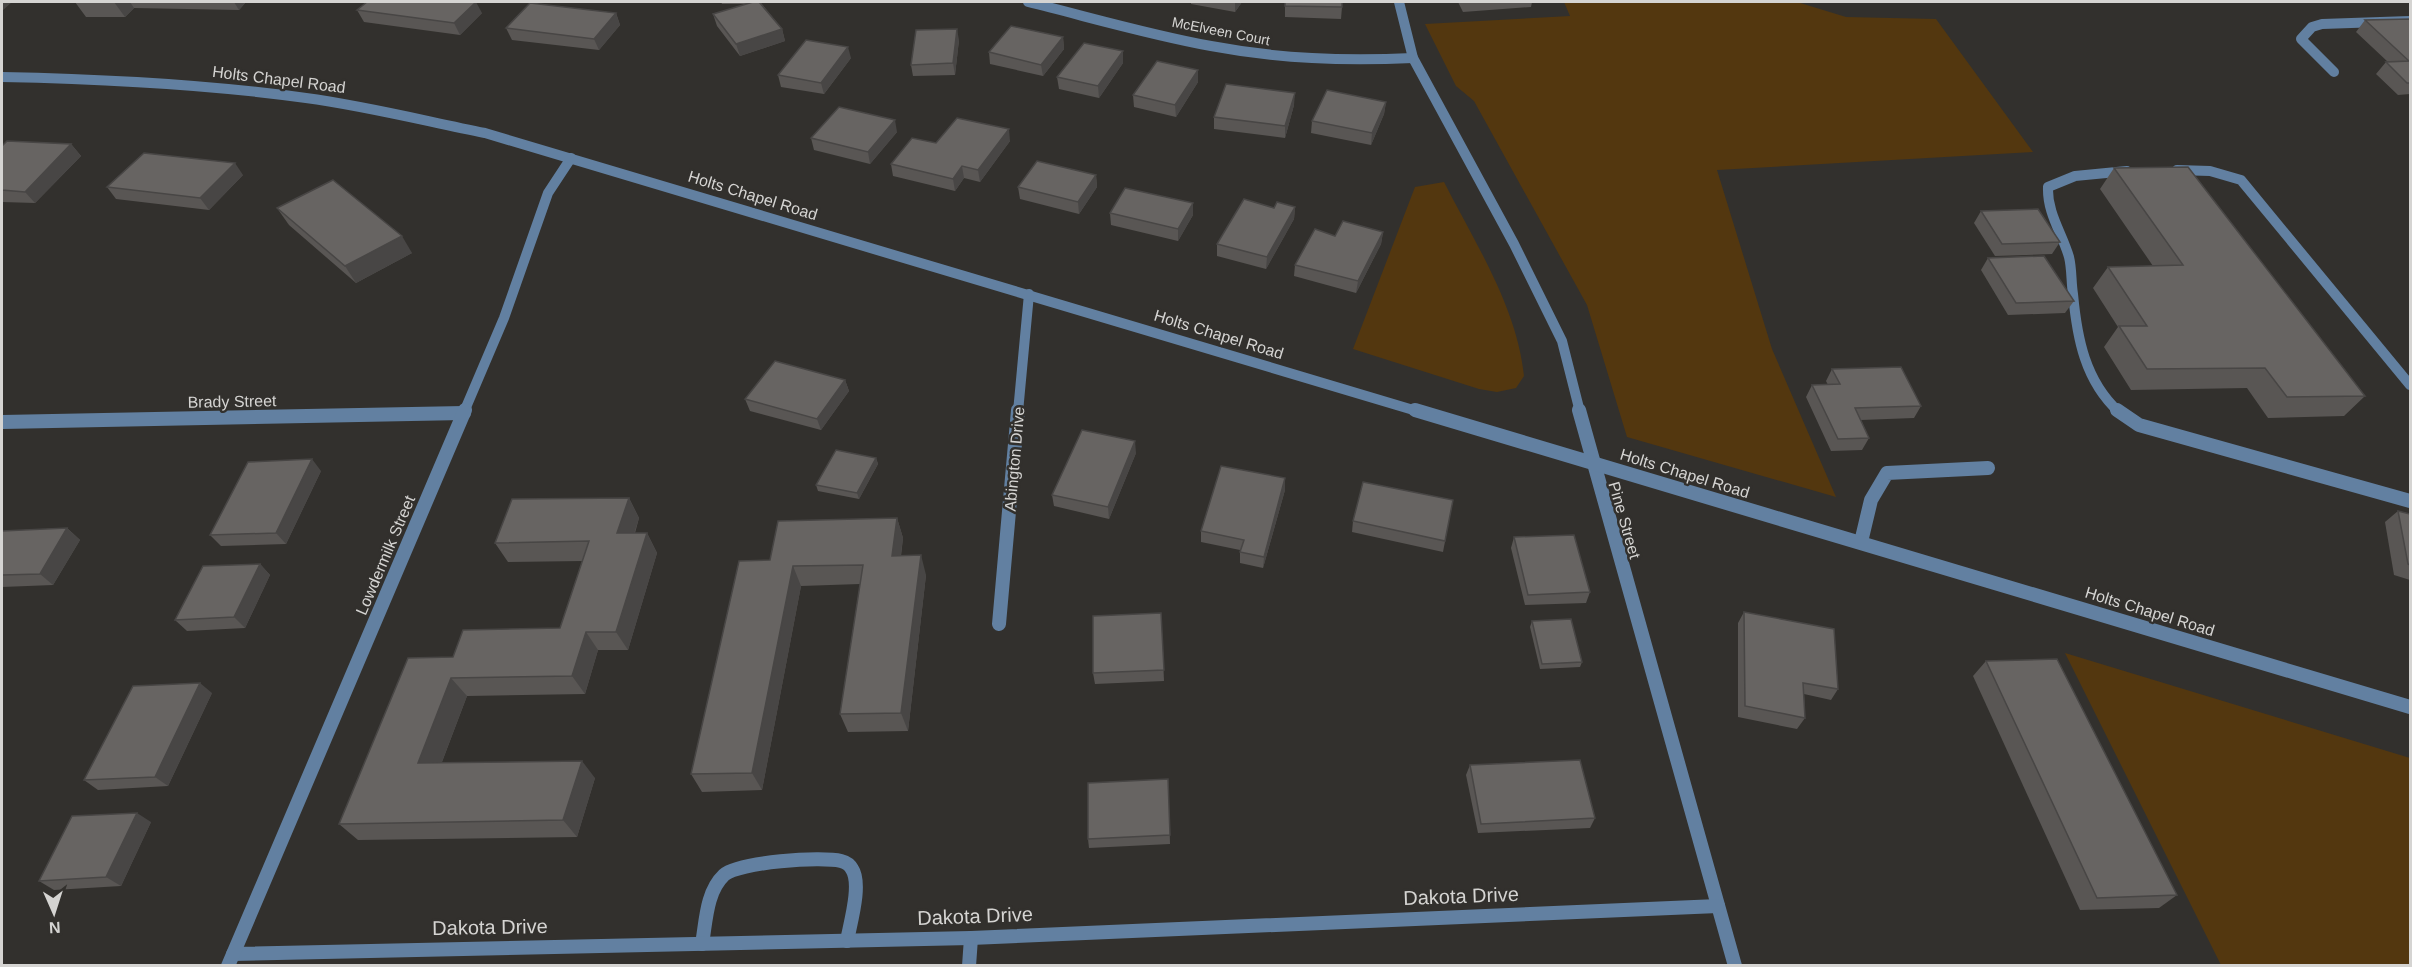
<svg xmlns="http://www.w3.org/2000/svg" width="2412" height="967" font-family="Helvetica,sans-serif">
  <rect width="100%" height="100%" fill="#32302d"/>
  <!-- green -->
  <g fill="#53370f">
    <path d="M1564,2H1797L1846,17L1936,19L2033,152L1717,170L1772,349L1836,497L1627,437L1587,305L1474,101L1456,86L1425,24L1570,16Z"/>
    <path d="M1444,182C1475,243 1517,307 1524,376L1516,388L1497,392L1479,389L1353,349L1415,187Z"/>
    <path d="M2065,653L2410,758V965H2221Z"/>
  </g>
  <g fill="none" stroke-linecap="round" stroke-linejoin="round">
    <!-- service-far1 -->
    <g stroke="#6280a1" stroke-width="10">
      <path d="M2334,72L2301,39L2312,27L2322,24L2410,21"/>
      <path d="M2177,170L2210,171L2241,180L2410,385"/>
      <path d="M2119,412C2085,381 2077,338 2073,294C2071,282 2072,269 2069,257C2062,233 2047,213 2048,187L2075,176L2127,171"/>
    </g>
    <!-- service -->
    <g stroke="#6280a1" stroke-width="14">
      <path d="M2117,410L2139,425L2410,501"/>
      <path d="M1861,542L1871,500L1887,473L1988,468"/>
      <path d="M702,944C706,922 706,892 724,875C738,862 822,856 841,861C845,862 850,865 852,869C862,884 850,924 847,941"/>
    </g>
    <!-- minor-far1 -->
    <g stroke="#6280a1" stroke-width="10">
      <path d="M1028,2C1089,17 1150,35 1211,46C1280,59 1344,61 1413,58"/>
      <path d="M1399,2L1413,58L1514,244L1562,341L1580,412"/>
      <path d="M464,412L504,318L548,193L571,158"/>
      <path d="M1018,412L1029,294"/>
    </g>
    <!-- minor -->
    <g stroke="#6280a1" stroke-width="14">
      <path d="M1579,410L1735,966"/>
      <path d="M2,422L464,413"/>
      <path d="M999,624L1018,410"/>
      <path d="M233,954L971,938L1718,906"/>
      <path d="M228,966L465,410"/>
      <path d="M969,966L971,938"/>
    </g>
    <!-- tertiary-far1 -->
    <path stroke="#6280a1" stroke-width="10" d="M2,77C104,79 205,84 306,98C366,106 425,121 485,133L1420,412"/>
    <!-- tertiary -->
    <path stroke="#6280a1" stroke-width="14" d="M1415,410L2410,707"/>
  </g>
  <!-- wall -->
  <g fill="#595654">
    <path d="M75,2H246L239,10L134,8L125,17H86Z"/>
    <path d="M721,2H762V3H761L782,29L785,41L740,56L717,26L713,14L746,4H722Z"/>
    <path d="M1191,2H1242L1235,12L1191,4Z"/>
    <path d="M1285,2L1342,7L1341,19L1285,17Z"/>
    <path d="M1458,2H1532L1531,7L1463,12Z"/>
    <path d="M357,10L482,13L460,35L364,22Z"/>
    <path d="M616,13L620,25L599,50L512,40L506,28Z"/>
    <path d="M2410,19V94L2398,95L2376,74L2386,62H2388L2356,32L2365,20Z"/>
    <path d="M1063,37L1064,49L1043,76L990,64L989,52Z"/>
    <path d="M959,40L955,75L913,76L911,65Z"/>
    <path d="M1123,51V63L1099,98L1059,89L1057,77Z"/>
    <path d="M851,58L824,94L781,87L778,75Z"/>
    <path d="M1198,70V82L1176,117L1134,107L1133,95Z"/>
    <path d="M1386,102L1384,114L1371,145L1311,133L1312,121Z"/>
    <path d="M1294,105L1285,138L1214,129V117Z"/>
    <path d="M897,132L870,164L814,150L811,138Z"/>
    <path d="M1010,141L980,182L964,178L955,191L893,176L891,164L936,143Z"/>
    <path d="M71,144L81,156L35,203L2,202V146Z"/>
    <path d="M2114,168L2365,396L2344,416L2268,418L2247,388L2131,390L2104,347L2118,327L2093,288L2108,267L2153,266L2100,189Z"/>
    <path d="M243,175L209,210L116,199L107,187Z"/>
    <path d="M1096,175L1097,187L1079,214L1020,199L1018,187Z"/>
    <path d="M1295,207L1294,219L1266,269L1217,256V244L1274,208Z"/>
    <path d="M277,208L412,253L356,283L289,225Z"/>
    <path d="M1981,211L2060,242L2052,254L1995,256L1974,223Z"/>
    <path d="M1110,213L1193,215L1178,241L1111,225Z"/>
    <path d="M1383,232L1381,244L1356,293L1294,276L1295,265L1335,236Z"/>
    <path d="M1988,258L2074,301L2065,313L2008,315L1981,270Z"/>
    <path d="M1832,369L1921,406L1914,418L1861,420L1869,438L1862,450L1831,451L1806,397L1812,385H1828L1826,381Z"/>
    <path d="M845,380L849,391L821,430L750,411L745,399Z"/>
    <path d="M1136,453L1109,519L1054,506L1052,495Z"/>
    <path d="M876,458L878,464L859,499L818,491L816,485Z"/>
    <path d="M321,471L286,544L221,546L210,535Z"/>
    <path d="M1285,478V490L1263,568L1240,563V550L1201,542V531Z"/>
    <path d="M629,498L639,518L635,533H647L657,553L628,650H598L585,694L467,696L442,762L595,778L577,837L358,840L339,824L453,657L560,628L583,561L508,562L495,543Z"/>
    <path d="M1453,500L1443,552L1352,532L1353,521Z"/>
    <path d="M2398,511L2410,514V580L2394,575L2385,522Z"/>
    <path d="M897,518L903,538L901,556L926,575L908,731L848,732L840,714L860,584L801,586L762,790L702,792L691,774L770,560Z"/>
    <path d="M67,528L80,540L53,585L2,587V531Z"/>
    <path d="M1514,537L1590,592L1586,603L1525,605L1511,548Z"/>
    <path d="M260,564L270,575L245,628L187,631L175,620Z"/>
    <path d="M1744,612L1838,689L1831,700L1804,694L1805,718L1797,729L1738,717V623Z"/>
    <path d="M1161,613L1164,681L1095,684L1093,673Z"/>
    <path d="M1532,621L1582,662L1580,667L1540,669L1530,627Z"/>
    <path d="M1986,661L2177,895L2159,908L2080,910L1973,676Z"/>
    <path d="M212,693L168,786L98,790L84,780Z"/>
    <path d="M1470,765L1595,818L1590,828L1478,833L1466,775Z"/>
    <path d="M1168,779L1170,844L1089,848L1088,839Z"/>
    <path d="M151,822L121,886L54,890L39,881Z"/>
  </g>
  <!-- shaded-wall -->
  <g fill="#484645">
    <path d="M2,2H12L2,11Z"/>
    <path d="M114,2H130L134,8L125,17Z"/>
    <path d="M234,2H246L239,10Z"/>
    <path d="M476,2L482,13L460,35L454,23Z"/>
    <path d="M1235,2H1242L1235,12Z"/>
    <path d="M616,13L620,25L599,50L594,39Z"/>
    <path d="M782,29L785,41L740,56L736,44Z"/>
    <path d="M957,29L959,40L955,75L953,63Z"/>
    <path d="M1063,37L1064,49L1043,76L1041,65Z"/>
    <path d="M848,47L851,58L824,94L821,83Z"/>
    <path d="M1123,51V63L1099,98L1098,86Z"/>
    <path d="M1198,70V82L1176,117L1175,105Z"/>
    <path d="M1295,93L1294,105L1285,138V126Z"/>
    <path d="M1386,102L1384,114L1371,145L1372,133Z"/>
    <path d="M895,120L897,132L870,164L868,152Z"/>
    <path d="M1009,129L1010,141L980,182L978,170Z"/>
    <path d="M71,144L81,156L35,203L25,192Z"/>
    <path d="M235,163L243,175L209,210L200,198Z"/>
    <path d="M962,166L964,178L955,191L953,179Z"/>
    <path d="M1096,175L1097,187L1079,214L1078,202Z"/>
    <path d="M1193,203V215L1178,241V229Z"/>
    <path d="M1295,207L1294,219L1266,269L1267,257Z"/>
    <path d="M1383,232L1381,244L1356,293L1358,281Z"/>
    <path d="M402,236L412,253L356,283L345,266Z"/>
    <path d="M845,380L849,391L821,430L817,419Z"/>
    <path d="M1135,441L1136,453L1109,519L1108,507Z"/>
    <path d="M876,458L878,464L859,499L857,493Z"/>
    <path d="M312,459L321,471L286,544L276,533Z"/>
    <path d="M1285,478V490L1263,568L1264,557Z"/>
    <path d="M629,498L639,518L628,553L617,533Z"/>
    <path d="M897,518L903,538L898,576L892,556Z"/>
    <path d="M67,528L80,540L53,585L40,574Z"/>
    <path d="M647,533L657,553L628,650L616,632Z"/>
    <path d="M921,555L926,575L908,731L901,713Z"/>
    <path d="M260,564L270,575L245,628L234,617Z"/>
    <path d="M793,566L801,586L762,790L752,773Z"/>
    <path d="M586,632L598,650L585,694L572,676Z"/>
    <path d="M451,678L467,696L435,780L418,763Z"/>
    <path d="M200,683L212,693L168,786L155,777Z"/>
    <path d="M582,761L595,778L577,837L563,820Z"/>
    <path d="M137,813L151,822L121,886L106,877Z"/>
  </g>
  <!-- building -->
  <g fill="#676462" stroke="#484645" stroke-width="1.5">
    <path d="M367,2H476L454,23L357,10Z"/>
    <path d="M753,2H759L782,29L736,44L713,14Z"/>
    <path d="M1285,2H1342V7L1285,6Z"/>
    <path d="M530,3L616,13L594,39L506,28Z"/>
    <path d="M2410,19V83H2407L2386,62L2409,61L2365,20Z"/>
    <path d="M1011,26L1063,37L1041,65L989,52Z"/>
    <path d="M957,29L953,63L911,65L916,30Z"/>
    <path d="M806,40L848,47L821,83L778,75Z"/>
    <path d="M1084,43L1123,51L1098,86L1057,77Z"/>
    <path d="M1157,61L1198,70L1175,105L1133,95Z"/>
    <path d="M1226,84L1295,93L1285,126L1214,117Z"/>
    <path d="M1327,90L1386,102L1372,133L1312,121Z"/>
    <path d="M839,107L895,120L868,152L811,138Z"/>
    <path d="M957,118L1009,129L978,170L962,166L953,179L891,164L912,138L936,143Z"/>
    <path d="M7,141L71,144L25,192L2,190V146Z"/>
    <path d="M144,153L235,163L200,198L107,187Z"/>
    <path d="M1037,161L1096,175L1078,202L1018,187Z"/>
    <path d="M2188,167L2365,396L2287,397L2265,368L2147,369L2119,326H2147L2108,267L2183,265L2114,168Z"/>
    <path d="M333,180L402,236L345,266L277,208Z"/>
    <path d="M1125,188L1193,203L1178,229L1110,213Z"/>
    <path d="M1244,199L1274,208L1277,202L1295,207L1267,257L1217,244Z"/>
    <path d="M2038,209L2060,242L2002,244L1981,211Z"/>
    <path d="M1343,221L1383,232L1358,281L1295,265L1315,229L1335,236Z"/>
    <path d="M2044,256L2074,301L2016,303L1988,258Z"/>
    <path d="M775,361L845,380L817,419L745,399Z"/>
    <path d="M1901,367L1921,406L1855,408L1869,438L1838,439L1812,385L1840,384L1832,369Z"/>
    <path d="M1082,430L1135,441L1108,507L1052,495Z"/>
    <path d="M836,450L876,458L857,493L816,485Z"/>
    <path d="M312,459L276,533L210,535L248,462Z"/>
    <path d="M1221,466L1285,478L1264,557L1240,552L1244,540L1201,531Z"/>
    <path d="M1363,482L1453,500L1445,541L1353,521Z"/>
    <path d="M629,498L617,533H647L616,632H586L572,676L451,678L418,763L582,761L563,820L339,824L408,658L453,657L463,630L560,628L589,541L495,543L512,499Z"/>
    <path d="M2398,511L2410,514V565L2408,564Z"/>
    <path d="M897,518L892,556L921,555L901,713L840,714L863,565L793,566L752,773L691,774L739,561L770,560L778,521Z"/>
    <path d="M67,528L40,574L2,575V531Z"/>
    <path d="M1574,535L1590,592L1528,595L1514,537Z"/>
    <path d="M260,564L234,617L175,620L203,566Z"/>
    <path d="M1744,612L1834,629L1838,689L1803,683L1805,718L1745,706Z"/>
    <path d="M1161,613L1164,670L1093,673V616Z"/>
    <path d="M1571,619L1582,662L1542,664L1532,621Z"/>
    <path d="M2057,659L2177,895L2097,898L1986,661Z"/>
    <path d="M200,683L155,777L84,780L133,686Z"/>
    <path d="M1580,760L1595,818L1481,824L1470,765Z"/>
    <path d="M1168,779L1170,835L1088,839V783Z"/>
    <path d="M137,813L106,877L39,881L72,816Z"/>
  </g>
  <g text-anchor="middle" stroke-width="5" stroke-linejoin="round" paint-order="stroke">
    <!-- far-street labels -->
    <g font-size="14" fill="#d5d4d2" stroke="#32302d">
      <text transform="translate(1221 31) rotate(11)" y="5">McElveen Court</text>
    </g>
    <!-- street labels -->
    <g font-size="16" fill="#d5d4d2" stroke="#32302d">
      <text transform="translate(279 79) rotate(7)" y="6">Holts Chapel Road</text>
      <text transform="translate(753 195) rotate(17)" y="6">Holts Chapel Road</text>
      <text transform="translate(1219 334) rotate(17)" y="6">Holts Chapel Road</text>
      <text transform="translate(232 401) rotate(-1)" y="6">Brady Street</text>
      <text transform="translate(1014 459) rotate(-85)" y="6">Abington Drive</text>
      <text transform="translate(1685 473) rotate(17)" y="6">Holts Chapel Road</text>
      <text transform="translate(1625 520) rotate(74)" y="6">Pine Street</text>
      <text transform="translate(385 555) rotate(-67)" y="6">Lowdermilk Street</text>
      <text transform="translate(2150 611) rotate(17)" y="6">Holts Chapel Road</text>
    </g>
    <!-- near-street labels -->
    <g font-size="20" fill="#d5d4d2" stroke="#32302d">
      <text transform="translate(1461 896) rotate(-2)" y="7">Dakota Drive</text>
      <text transform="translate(975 916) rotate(-2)" y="7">Dakota Drive</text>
      <text transform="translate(490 927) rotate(-1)" y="7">Dakota Drive</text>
    </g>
  </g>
  <!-- border -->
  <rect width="2412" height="967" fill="none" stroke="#d5d4d2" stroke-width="6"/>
  <!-- north arrow -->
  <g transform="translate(54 913) rotate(177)" stroke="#32302d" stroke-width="4.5" paint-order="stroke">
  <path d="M0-4.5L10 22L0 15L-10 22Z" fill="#d5d4d2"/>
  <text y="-9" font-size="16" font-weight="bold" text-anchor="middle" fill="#d5d4d2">N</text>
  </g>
</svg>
